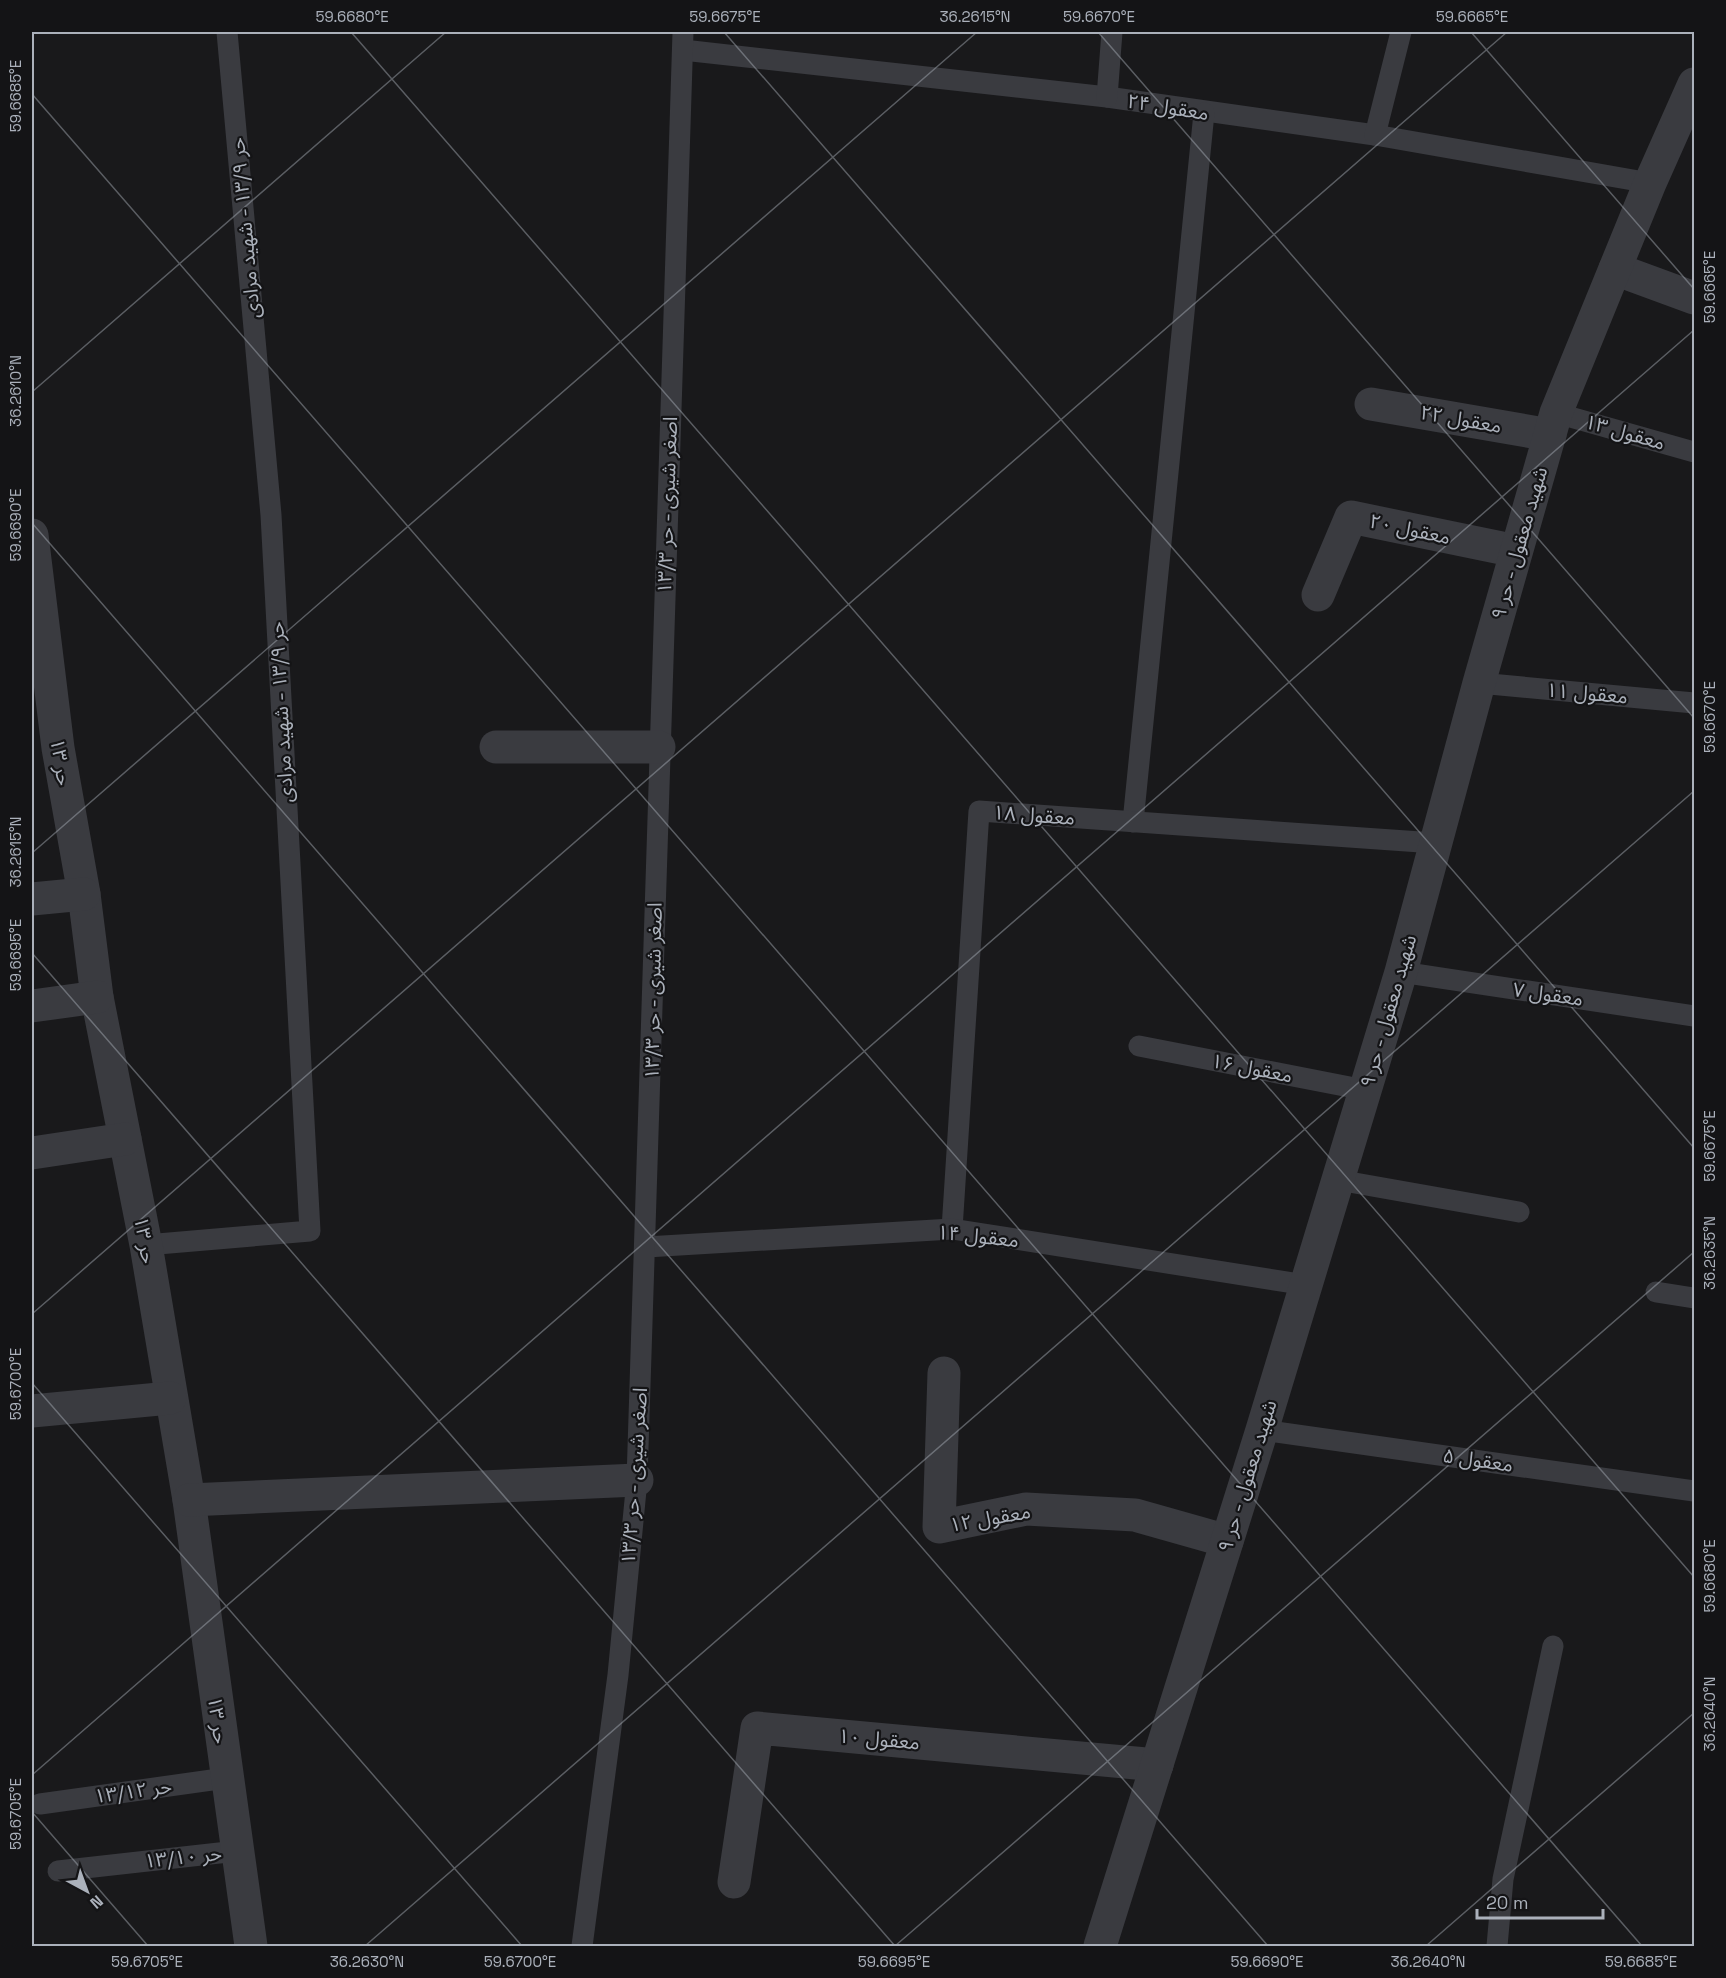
<svg xmlns="http://www.w3.org/2000/svg" width="1726" height="1978" font-family="'Space Grotesk','Noto Sans Arabic',sans-serif">
  <rect width="100%" height="100%" fill="#19191b"/>
  <g fill="none" stroke-linecap="round" stroke-linejoin="round">
    <!-- lane -->
    <g stroke="#3a3b40" stroke-width="21">
      <path d="M683,50L1107,97L1375,135L1650,183"/>
      <path d="M1107,97L1112,32"/>
      <path d="M1375,135L1401,32"/>
      <path d="M1556,413L1694,452"/>
      <path d="M1479,683L1694,703"/>
      <path d="M1133,822L1204,113"/>
      <path d="M1401,972L1694,1016"/>
      <path d="M1139,1046L1365,1090"/>
      <path d="M1338,1180L1519,1212"/>
      <path d="M952,1229L979,811L1435,843"/>
      <path d="M146,1245L310,1231L271,515L227,32"/>
      <path d="M646,1247L952,1229L1306,1285"/>
      <path d="M1656,1292L1694,1298"/>
      <path d="M1262,1430L1694,1491"/>
      <path d="M40,1804L226,1778"/>
      <path d="M58,1871L237,1851"/>
      <path d="M582,1946L618,1675L637,1480L683,32"/>
      <path d="M1497,1946L1503,1879L1553,1646"/>
    </g>
    <!-- street -->
    <g stroke="#3a3b40" stroke-width="33">
      <path d="M1615,269L1694,298"/>
      <path d="M1371,404L1550,435"/>
      <path d="M32,535L58,748L84,894L97,997L146,1245L189,1500L251,1946"/>
      <path d="M1318,595L1351,517L1516,551"/>
      <path d="M496,747H659"/>
      <path d="M32,899L84,894"/>
      <path d="M32,1006L97,997"/>
      <path d="M32,1153L125,1139"/>
      <path d="M944,1373L939,1527L1026,1509L1135,1515L1227,1541"/>
      <path d="M32,1411L170,1398"/>
      <path d="M189,1500L637,1480"/>
      <path d="M734,1882L757,1728L1157,1765"/>
      <path d="M1100,1946L1262,1430L1401,972L1479,683L1556,413L1650,183L1694,84"/>
    </g>
  </g>
  <!-- ticks -->
  <path fill="none" stroke="#abb1bb" stroke-width="1.5" stroke-opacity="0.45" d="M351,32L1694,1577M724,32L1694,1148M1098,32L1694,718M1471,32L1694,289M32,94L1642,1946M32,392L446,32M32,523L1268,1946M32,853L977,32M32,953L895,1946M32,1314L1507,32M32,1383L522,1946M32,1775L1694,330M32,1812L148,1946M365,1946L1694,791M895,1946L1694,1252M1426,1946L1694,1713"/>
  <g text-anchor="middle" stroke-width="4.5" stroke-linejoin="round" paint-order="stroke">
    <!-- street labels -->
    <g font-size="20" fill="#abb1bb" stroke="#141416">
      <text transform="translate(1168 107) rotate(9)" y="7">معقول ۲۴</text>
      <text transform="translate(245 228) rotate(-95)" y="7">حر ۱۳/۹ - شهید مرادی</text>
      <text transform="translate(1461 419) rotate(10)" y="7">معقول ۲۲</text>
      <text transform="translate(1625 432) rotate(16)" y="7">معقول ۱۳</text>
      <text transform="translate(667 505) rotate(-88)" y="7">اصغر شیری - حر ۱۳/۳</text>
      <text transform="translate(1410 529) rotate(12)" y="7">معقول ۲۰</text>
      <text transform="translate(1519 543) rotate(-74)" y="7">شهید معقول - حر ۹</text>
      <text transform="translate(1587 693) rotate(5)" y="7">معقول ۱۱</text>
      <text transform="translate(281 712) rotate(-93)" y="7">حر ۱۳/۹ - شهید مرادی</text>
      <text transform="translate(61 762) rotate(81)" y="7">حر ۱۳</text>
      <text transform="translate(1034 815) rotate(4)" y="7">معقول ۱۸</text>
      <text transform="translate(653 991) rotate(-89)" y="7">اصغر شیری - حر ۱۳/۳</text>
      <text transform="translate(1548 994) rotate(8)" y="7">معقول ۷</text>
      <text transform="translate(1388 1011) rotate(-74)" y="7">شهید معقول - حر ۹</text>
      <text transform="translate(1252 1068) rotate(11)" y="7">معقول ۱۶</text>
      <text transform="translate(978 1236) rotate(6)" y="7">معقول ۱۴</text>
      <text transform="translate(145 1240) rotate(80)" y="7">حر ۱۳</text>
      <text transform="translate(1478 1460) rotate(8)" y="7">معقول ۵</text>
      <text transform="translate(634 1476) rotate(-86)" y="7">اصغر شیری - حر ۱۳/۳</text>
      <text transform="translate(1247 1476) rotate(-73)" y="7">شهید معقول - حر ۹</text>
      <text transform="translate(990 1518) rotate(-10)" y="7">معقول ۱۲</text>
      <text transform="translate(218 1720) rotate(82)" y="7">حر ۱۳</text>
      <text transform="translate(879 1739) rotate(5)" y="7">معقول ۱۰</text>
      <text transform="translate(133 1791) rotate(-8)" y="7">حر ۱۳/۱۲</text>
      <text transform="translate(183 1857) rotate(-6)" y="7">حر ۱۳/۱۰</text>
    </g>
  </g>
  <!-- border -->
  <rect width="1726" height="1978" fill="none" stroke="#141416" stroke-width="66"/>
  <!-- north arrow -->
  <g transform="translate(87 1891) rotate(139)" stroke="#141416" stroke-width="4.5" paint-order="stroke">
  <path d="M0-4.5L10 22L0 15L-10 22Z" fill="#abb1bb"/>
  <text y="-9" font-size="16" font-weight="bold" text-anchor="middle" fill="#abb1bb">N</text>
  </g>
  <!-- scale -->
  <path d="M1477 1909v9h126v-9" fill="none" stroke="#abb1bb" stroke-width="3"/>
  <text x="1486" y="1909" font-size="18" fill="#abb1bb" stroke="#141416" stroke-width="4.5" paint-order="stroke">20 m</text>
  <rect x="33" y="33" width="1660" height="1912" fill="none" stroke="#abb1bb" stroke-width="2"/>
  <g font-size="15" text-anchor="middle" fill="#abb1bb">
    <text x="352" y="22">59.6680°E</text>
    <text x="725" y="22">59.6675°E</text>
    <text x="975" y="22">36.2615°N</text>
    <text x="1099" y="22">59.6670°E</text>
    <text x="1472" y="22">59.6665°E</text>
    <text transform="translate(16 96) rotate(-90)" y="5">59.6685°E</text>
    <text transform="translate(1710 287) rotate(-90)" y="5">59.6665°E</text>
    <text transform="translate(16 391) rotate(-90)" y="5">36.2610°N</text>
    <text transform="translate(16 525) rotate(-90)" y="5">59.6690°E</text>
    <text transform="translate(1710 717) rotate(-90)" y="5">59.6670°E</text>
    <text transform="translate(16 852) rotate(-90)" y="5">36.2615°N</text>
    <text transform="translate(16 955) rotate(-90)" y="5">59.6695°E</text>
    <text transform="translate(1710 1146) rotate(-90)" y="5">59.6675°E</text>
    <text transform="translate(1710 1253) rotate(-90)" y="5">36.2635°N</text>
    <text transform="translate(16 1384) rotate(-90)" y="5">59.6700°E</text>
    <text transform="translate(1710 1576) rotate(-90)" y="5">59.6680°E</text>
    <text transform="translate(1710 1714) rotate(-90)" y="5">36.2640°N</text>
    <text transform="translate(16 1814) rotate(-90)" y="5">59.6705°E</text>
    <text x="147" y="1967">59.6705°E</text>
    <text x="367" y="1967">36.2630°N</text>
    <text x="520" y="1967">59.6700°E</text>
    <text x="894" y="1967">59.6695°E</text>
    <text x="1267" y="1967">59.6690°E</text>
    <text x="1428" y="1967">36.2640°N</text>
    <text x="1641" y="1967">59.6685°E</text>
  </g>
</svg>
